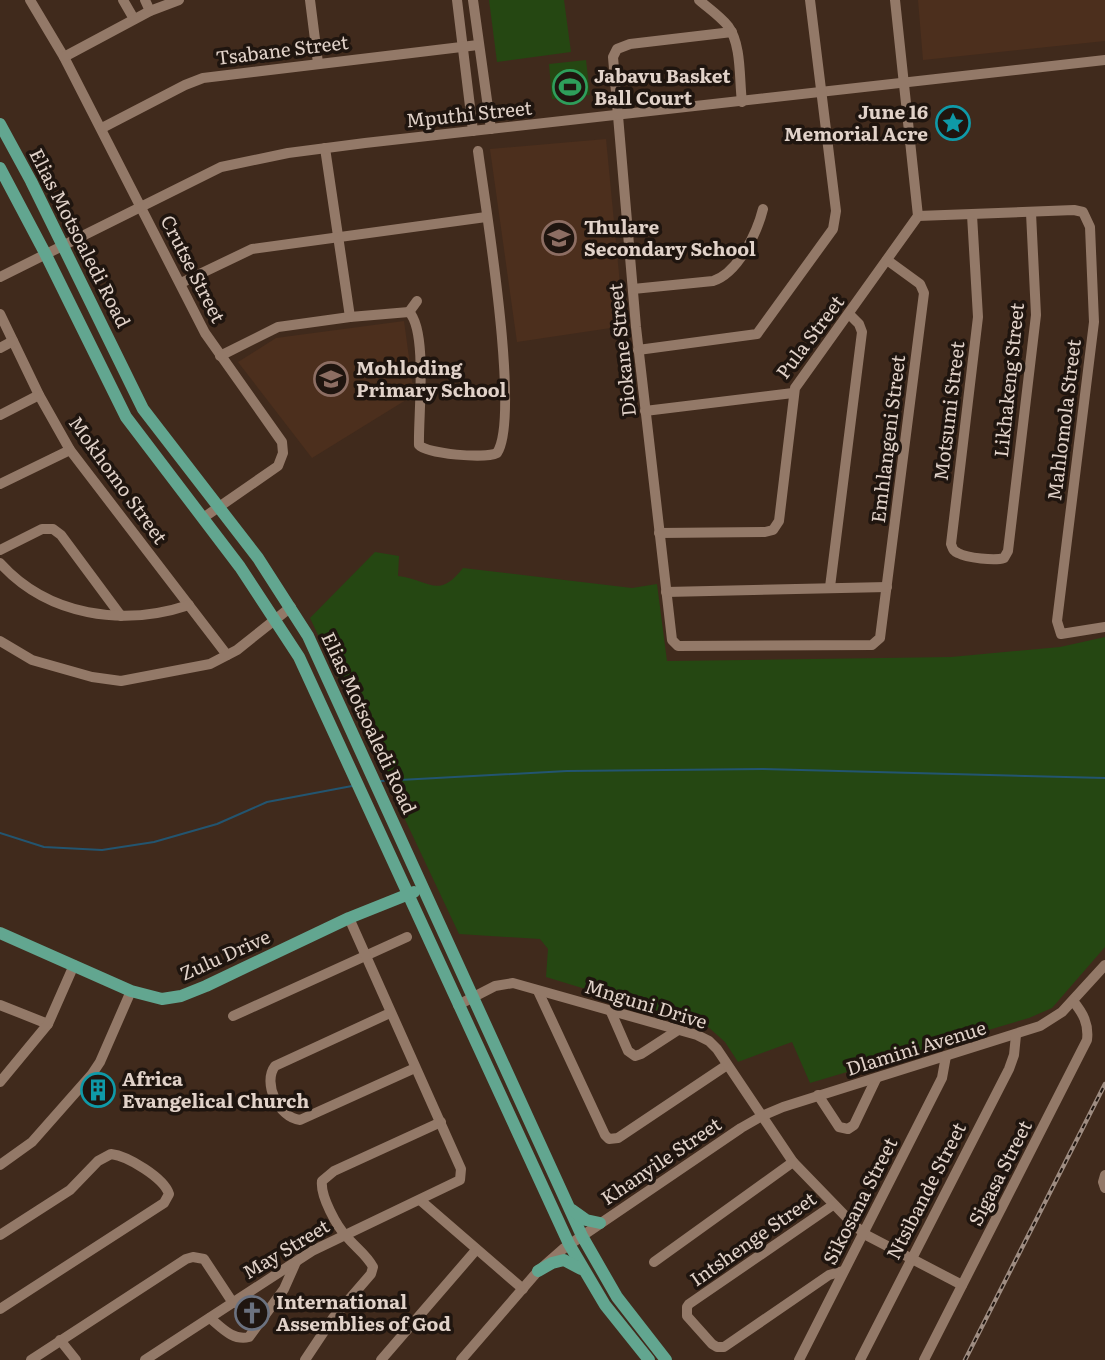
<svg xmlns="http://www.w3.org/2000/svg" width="1105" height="1360" font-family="Literata,serif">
  <rect width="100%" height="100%" fill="#402a1c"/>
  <!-- built -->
  <g fill="#4c2f1d">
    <path d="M918,0H1105V41L923,60Z"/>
    <path d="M606,139L624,326L517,342L490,149Z"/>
    <path d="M404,321L414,395L312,458L238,362L276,338Z"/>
  </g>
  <!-- green -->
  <g fill="#254712">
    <path d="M489,0H564L571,52L497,62Z"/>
    <path d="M586,60L590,95L552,99L549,64Z"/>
    <path d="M375,552L399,556L398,576C430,580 438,600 463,568L632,588L657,584L667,661L951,657L1060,647L1105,637V947L1052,1008L1029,1018L810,1083L792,1042L738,1062L725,1042L707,1026L546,977L548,949L540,939L459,934L310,618Z"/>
  </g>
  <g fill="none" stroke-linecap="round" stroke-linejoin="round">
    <!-- stream -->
    <g stroke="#235570" stroke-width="2">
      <path d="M381,781L567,771L763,769L1105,778"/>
      <path d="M0,833L44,847L102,850L154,842L217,824L267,802L352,786"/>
    </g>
    <!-- minor -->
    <g stroke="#937968" stroke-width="10">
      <path d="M30,0L64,57L205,333L282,442L283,453L278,466L203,518"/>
      <path d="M123,0L134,19"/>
      <path d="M145,0L150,11"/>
      <path d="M310,0L318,63"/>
      <path d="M457,0L473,131"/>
      <path d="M473,0L491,129"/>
      <path d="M699,0C708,8 720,16 728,26C742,45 739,79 742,102"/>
      <path d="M732,32L630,44L617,49L613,57L636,327L672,640L678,646L872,645L880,638L924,293L920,284L887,260"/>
      <path d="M64,57L150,11L179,0"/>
      <path d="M102,128L185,85L203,78L478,45"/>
      <path d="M325,148L350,317"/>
      <path d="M972,215L978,317L951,544C953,549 953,551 958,553C967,558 995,561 1004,558L1008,551L1036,315L1031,213"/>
      <path d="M918,216L1074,210L1083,212L1090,227L1094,322L1057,621L1061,634L1105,627"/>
      <path d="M0,277L221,167L288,153L365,143L1105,60"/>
      <path d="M181,283L252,249L486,217"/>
      <path d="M633,289L713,281C738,273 757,233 763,209"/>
      <path d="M409,312L417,301"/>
      <path d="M0,314L39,395L70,450L227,655"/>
      <path d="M0,348L13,341"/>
      <path d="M638,350L757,334L833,229L836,211L810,0"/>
      <path d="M220,356L278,327L350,317L409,312C428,331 418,417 419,445C427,454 485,459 497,453C521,417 485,204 478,151"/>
      <path d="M645,411L793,393"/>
      <path d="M0,415L39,395"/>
      <path d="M0,484L70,450"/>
      <path d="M659,533L765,532L773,530L779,521L795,388L918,216L895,0"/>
      <path d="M0,550L42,529H53L61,535L121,616"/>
      <path d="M0,563C48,616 123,627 189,605"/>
      <path d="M830,587L862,332L859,324L849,314"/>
      <path d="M666,592L887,587"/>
      <path d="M0,641L32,660L92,677L121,681L210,664L237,650L291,607"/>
      <path d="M538,991L605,1135L609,1139L618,1138L727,1065"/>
      <path d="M0,1005L48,1024"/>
      <path d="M458,1005L495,986L513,983L697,1035L709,1041L717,1049L793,1162L855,1226L868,1236L962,1285"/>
      <path d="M611,1012L628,1051L635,1056L641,1054L678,1030"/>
      <path d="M390,1013L275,1066C262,1083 279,1118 300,1120L415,1068"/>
      <path d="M233,1016L407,937"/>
      <path d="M0,1082L48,1024L74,965"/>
      <path d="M818,1095L839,1127L848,1129L854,1125L876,1079"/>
      <path d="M0,1165L32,1142L92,1074L100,1062L131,991"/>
      <path d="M1105,1175L1103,1182L1105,1188"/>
      <path d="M420,1200L523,1289"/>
      <path d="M833,1205L689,1304L687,1307V1316L712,1344L717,1347H724L829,1275L843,1271"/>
      <path d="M0,1235L70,1190L98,1161L111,1154C128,1156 164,1178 169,1194L164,1203L0,1309"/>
      <path d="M654,1262L793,1162"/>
      <path d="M210,1318C222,1328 233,1341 249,1337L284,1289L296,1262"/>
      <path d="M60,1340L76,1360"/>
      <path d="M31,1360L186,1259L193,1257L204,1259L233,1303"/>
      <path d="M145,1360L312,1251L460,1180L461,1169L349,918"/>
      <path d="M305,1360L333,1318L371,1274L373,1267C367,1255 355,1247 347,1237C337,1227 320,1196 322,1181L334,1171L441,1122"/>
      <path d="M381,1360L476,1250"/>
      <path d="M461,1360L538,1271L563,1249L741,1128L762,1116L783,1107L1040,1026L1062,1012L1105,965"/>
      <path d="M799,1360L942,1078L946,1056"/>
      <path d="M860,1360L1009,1069L1014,1055L1016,1035"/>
      <path d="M924,1360L1087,1040C1089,1024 1083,1013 1073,1001"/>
    </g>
    <!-- major -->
    <g stroke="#62a690" stroke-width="12">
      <path d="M0,124L31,181L143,409L258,558L308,636L582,1236L617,1297L666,1360"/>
      <path d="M0,168L45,253L126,417L240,567L299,657L569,1244L605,1305L649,1360"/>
      <path d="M0,933L131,991L162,999L181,996L206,986L349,918L414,892"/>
      <path d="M572,1210L586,1220L600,1223"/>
      <path d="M538,1271L552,1263L564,1260L581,1269"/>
    </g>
    <!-- rail casing -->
    <g stroke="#9e8c81" stroke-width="4.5">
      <path id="rail" d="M965,1360L1105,1084"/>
    </g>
    <!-- rail -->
    <use href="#rail" stroke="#1f150f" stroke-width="2" stroke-dasharray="5" stroke-linecap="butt"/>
  </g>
  <!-- icons -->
  <defs>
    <g id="stadium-ring" transform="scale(1.75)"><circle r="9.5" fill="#1f150f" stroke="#2e9e5b" stroke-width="1.5"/><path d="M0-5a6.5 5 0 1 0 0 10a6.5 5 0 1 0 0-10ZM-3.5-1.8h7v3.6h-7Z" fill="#2e9e5b"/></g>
    <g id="sight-ring" transform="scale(1.75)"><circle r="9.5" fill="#1f150f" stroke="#0f9aa8" stroke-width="1.5"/><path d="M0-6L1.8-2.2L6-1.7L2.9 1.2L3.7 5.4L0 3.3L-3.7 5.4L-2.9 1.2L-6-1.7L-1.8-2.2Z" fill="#0f9aa8"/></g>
    <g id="school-ring" transform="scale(1.75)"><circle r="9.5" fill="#1f150f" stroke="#8d6e63" stroke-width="1.5"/><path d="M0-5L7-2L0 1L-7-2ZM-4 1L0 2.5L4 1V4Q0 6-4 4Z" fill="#8d6e63"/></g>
    <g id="building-ring" transform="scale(1.75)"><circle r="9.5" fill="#1f150f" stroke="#0f9aa8" stroke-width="1.5"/><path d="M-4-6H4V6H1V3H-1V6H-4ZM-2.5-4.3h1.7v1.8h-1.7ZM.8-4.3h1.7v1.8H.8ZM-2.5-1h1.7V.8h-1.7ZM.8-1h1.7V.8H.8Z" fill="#0f9aa8"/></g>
    <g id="church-ring" transform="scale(1.75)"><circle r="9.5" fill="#1f150f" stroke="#6b7280" stroke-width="1.5"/><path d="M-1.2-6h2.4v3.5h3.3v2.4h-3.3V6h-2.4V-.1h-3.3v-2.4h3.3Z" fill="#6b7280"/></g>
  </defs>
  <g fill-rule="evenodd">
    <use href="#stadium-ring" x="570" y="87"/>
    <use href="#sight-ring" x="953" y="123"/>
    <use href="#school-ring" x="559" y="238"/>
    <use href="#school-ring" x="331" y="379"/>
    <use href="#building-ring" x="98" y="1090"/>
    <use href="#church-ring" x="252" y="1313"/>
  </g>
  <g text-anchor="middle" stroke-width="7" stroke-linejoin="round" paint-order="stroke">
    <!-- street labels -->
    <g font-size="19" fill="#e1d2c9" stroke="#1f150f">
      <text transform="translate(282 50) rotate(-7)" y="7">Tsabane Street</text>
      <text transform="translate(469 114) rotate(-6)" y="7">Mputhi Street</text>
      <text transform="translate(80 238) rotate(63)" y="7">Elias Motsoaledi Road</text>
      <text transform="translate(193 269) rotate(63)" y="7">Crutse Street</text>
      <text transform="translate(810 337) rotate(-53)" y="7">Pula Street</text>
      <text transform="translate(622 350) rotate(-96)" y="7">Diokane Street</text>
      <text transform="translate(1009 380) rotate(-84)" y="7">Likhakeng Street</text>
      <text transform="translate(949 411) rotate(-83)" y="7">Motsumi Street</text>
      <text transform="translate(1064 420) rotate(-83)" y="7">Mahlomola Street</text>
      <text transform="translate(888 439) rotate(-83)" y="7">Emhlangeni Street</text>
      <text transform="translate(118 480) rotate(54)" y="7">Mokhomo Street</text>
      <text transform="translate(369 723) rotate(65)" y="7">Elias Motsoaledi Road</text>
      <text transform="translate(225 955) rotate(-24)" y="7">Zulu Drive</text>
      <text transform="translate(646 1004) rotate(17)" y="7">Mnguni Drive</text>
      <text transform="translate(916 1048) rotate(-17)" y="7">Dlamini Avenue</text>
      <text transform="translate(661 1161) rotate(-34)" y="7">Khanyile Street</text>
      <text transform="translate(1000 1173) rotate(-63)" y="7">Sigasa Street</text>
      <text transform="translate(926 1191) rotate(-63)" y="7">Ntsibande Street</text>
      <text transform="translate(860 1201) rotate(-63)" y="7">Sikosana Street</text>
      <text transform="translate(753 1239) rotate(-35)" y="7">Intshenge Street</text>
      <text transform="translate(286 1249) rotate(-31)" y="7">May Street</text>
    </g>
    <!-- poi labels -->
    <g font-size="19" font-weight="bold" fill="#e1d2c9" stroke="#1f150f" text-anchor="start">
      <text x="594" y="83">Jabavu Basket<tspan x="594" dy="22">Ball Court</tspan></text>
      <text x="928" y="119" text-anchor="end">June 16<tspan x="928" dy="22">Memorial Acre</tspan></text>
      <text x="584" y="234">Thulare<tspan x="584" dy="22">Secondary School</tspan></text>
      <text x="356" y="375">Mohloding<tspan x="356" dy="22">Primary School</tspan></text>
      <text x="122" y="1086">Africa<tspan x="122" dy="22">Evangelical Church</tspan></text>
      <text x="276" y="1309">International<tspan x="276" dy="22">Assemblies of God</tspan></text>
    </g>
  </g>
</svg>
